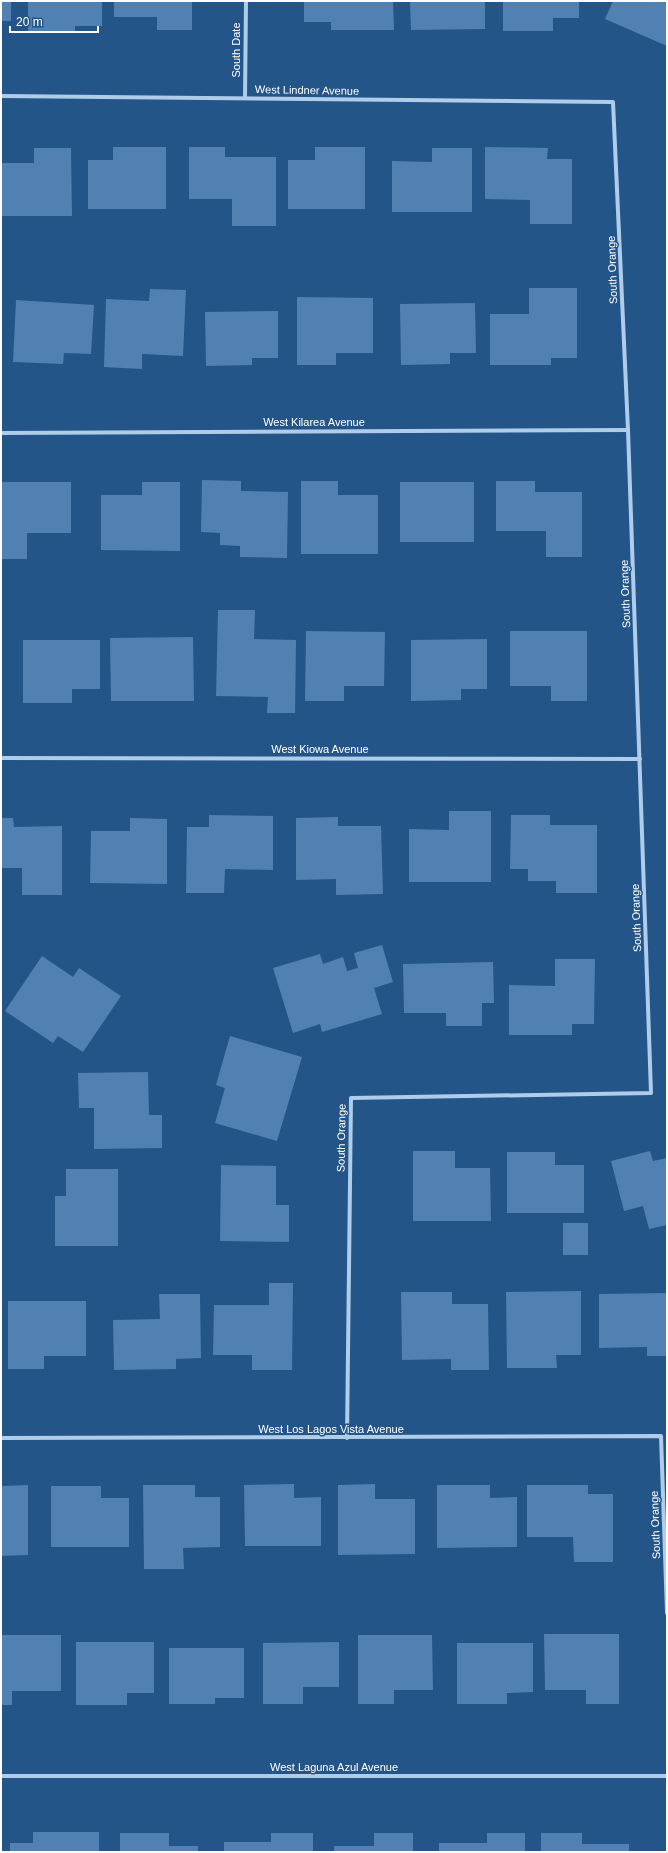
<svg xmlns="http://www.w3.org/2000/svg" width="668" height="1853" font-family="Arial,sans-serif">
  <rect width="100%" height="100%" fill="#235589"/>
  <!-- building -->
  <g fill="#5081b2">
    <rect x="1" y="1" width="10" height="20"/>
    <path d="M28,1H102V26H75V32H28Z"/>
    <path d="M114,1H192V30H157V17H114Z"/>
    <path d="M304,1H393L394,30H331V22H304Z"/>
    <path d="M410,1H485V29L411,30Z"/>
    <path d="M503,1H579V18H553V31H503Z"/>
    <path d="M613,1H667V46L605,19Z"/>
    <path d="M113,147H166V209H88V160H113Z"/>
    <path d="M189,147H225V157H276V226H232V199H189Z"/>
    <path d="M315,147H365V209H288V160H315Z"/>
    <path d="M485,147L548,148L547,159H572V224H530V200L485,199Z"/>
    <path d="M34,148H71L72,216H1V163H34Z"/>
    <path d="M432,148H472V212H392V161L432,162Z"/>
    <path d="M529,288H577V358H551V365H490V314H529Z"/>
    <path d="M150,289L186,290L183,356L142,354V369L104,367L106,299L149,301Z"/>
    <path d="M297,297L373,298V353H336V365H297Z"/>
    <path d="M16,300L94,305L91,354L64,353L63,364L13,362Z"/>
    <path d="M475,303L476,353H450V364L401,365L400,304Z"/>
    <path d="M278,311V358H252V365L206,366L205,312Z"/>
    <path d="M202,480L241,481V491L288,492L287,558L240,557V546L220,545V533L201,532Z"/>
    <path d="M301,481H338V495H378V554H301Z"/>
    <path d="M496,481H535V492H582V557H546V531H496Z"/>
    <path d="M1,482H71V533H27V559H1Z"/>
    <path d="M142,482H180V551L101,550V495H142Z"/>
    <rect x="400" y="482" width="74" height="60"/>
    <path d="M218,610H255L254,639L296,640L295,713H267L268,697L216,696Z"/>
    <path d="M306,631L385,632L384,686H344V701H305Z"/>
    <path d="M510,631H587V701H551V686H510Z"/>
    <path d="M193,637L194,701H111L110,638Z"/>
    <path d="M487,639V689H461V700L411,701V640Z"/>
    <path d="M23,640H100V689H72V703H23Z"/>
    <path d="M449,811H491V882H409V829L449,830Z"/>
    <path d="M209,815L273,816V870L225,869L224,893H186L187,827H209Z"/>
    <path d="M511,815H550V825H597V893H556V881H528V869H510Z"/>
    <path d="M338,817V826H381L383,894L336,895V879L296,880V818Z"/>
    <path d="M1,818H13L14,827L62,826V895H22V868H1Z"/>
    <path d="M130,818L167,819V884L90,883L91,831H130Z"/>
    <path d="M382,945L393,982L374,988L382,1014L322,1032L320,1024L293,1033L273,968L320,954L323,964L343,957L347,971L358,968L354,953Z"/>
    <path d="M42,956L73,977L79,968L121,996L83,1052L58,1036L53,1043L5,1011Z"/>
    <path d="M555,959H595L594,1024H572V1035H509V985L555,986Z"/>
    <path d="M493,962L494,1003H482V1026H446V1013H404L403,964Z"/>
    <path d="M230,1036L302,1057L277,1141L215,1123L225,1088L216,1085Z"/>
    <path d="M148,1072L149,1115H162V1148L94,1149V1108H79L78,1073Z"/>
    <path d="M413,1151H455V1168H490L491,1221H413Z"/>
    <path d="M650,1151L653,1161L667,1158V1225L649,1229L643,1206L624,1211L611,1161Z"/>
    <path d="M507,1152H555V1165H584V1213H507Z"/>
    <path d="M221,1165L276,1166V1205H289V1242L220,1241Z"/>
    <path d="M66,1169H118V1246H55V1196H66Z"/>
    <rect x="563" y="1223" width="25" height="32"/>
    <path d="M269,1283H293L292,1370H252V1355H213L214,1305H269Z"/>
    <path d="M581,1291V1355H556L557,1368H507L506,1292Z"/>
    <path d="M401,1292H452V1304H488L489,1370H451V1359L402,1360Z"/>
    <path d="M667,1293V1356H647V1347L599,1348V1294Z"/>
    <path d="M159,1294H200L201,1358L176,1359V1369L114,1370L113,1320L160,1319Z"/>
    <path d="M8,1301H86V1356H44V1369H8Z"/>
    <path d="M294,1484V1498L321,1497V1546H245L244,1485Z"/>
    <path d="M375,1484V1499H415V1554L338,1555V1485Z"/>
    <path d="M28,1485V1555L1,1556V1486Z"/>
    <path d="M143,1485H195V1497H220V1547L183,1548L184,1569H144Z"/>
    <path d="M437,1485H490V1498L517,1497V1547L437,1548Z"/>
    <path d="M527,1485H588V1494H613V1562H574L573,1537H527Z"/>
    <path d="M51,1486H101V1498H129V1547H51Z"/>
    <path d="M544,1634H619V1704H586V1690H545Z"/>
    <path d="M1,1635H61V1691H12V1705H1Z"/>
    <path d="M358,1635H432L433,1690H394V1704H358Z"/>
    <path d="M76,1642H154V1693H127V1705H76Z"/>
    <path d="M339,1642V1687H303V1704H263V1643Z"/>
    <path d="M457,1643H533V1692L507,1693V1704H457Z"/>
    <path d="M169,1648H244V1698H215V1704H169Z"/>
    <path d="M33,1832H99V1852H10V1843H33Z"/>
    <path d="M120,1833H169V1846H198V1852H120Z"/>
    <path d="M271,1833H313V1852H224V1842H271Z"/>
    <path d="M374,1833H413V1852H334V1846H374Z"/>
    <path d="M487,1833H525V1852H439V1843H487Z"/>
    <path d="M541,1833H582V1844H629V1852H541Z"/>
  </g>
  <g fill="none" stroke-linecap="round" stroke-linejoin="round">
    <!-- minor -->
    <g stroke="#afcdea" stroke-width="4">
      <path d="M1,96L613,102L628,430L651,1093L351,1098L347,1438"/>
      <path d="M245,98L246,1"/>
      <path d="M1,433L628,430"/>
      <path d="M1,758L640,759"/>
      <path d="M1,1438L661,1436L667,1613"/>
      <path d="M1,1776H667"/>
    </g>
  </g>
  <g text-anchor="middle" stroke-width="3" stroke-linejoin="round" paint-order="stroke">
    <!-- street labels -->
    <g font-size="11" fill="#fff" stroke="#235589">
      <text transform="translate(236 50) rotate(-90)" y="4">South Date</text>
      <text transform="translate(307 90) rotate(1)" y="4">West Lindner Avenue</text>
      <text transform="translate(612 270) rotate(-92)" y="4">South Orange</text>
      <text x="314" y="426">West Kilarea Avenue</text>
      <text transform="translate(625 594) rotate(-92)" y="4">South Orange</text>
      <text x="320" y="753">West Kiowa Avenue</text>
      <text transform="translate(636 918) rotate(-92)" y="4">South Orange</text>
      <text transform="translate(341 1138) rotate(-89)" y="4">South Orange</text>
      <text x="331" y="1433">West Los Lagos Vista Avenue</text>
      <text transform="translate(655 1525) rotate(-92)" y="4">South Orange</text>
      <text x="334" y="1771">West Laguna Azul Avenue</text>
    </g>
  </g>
  <!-- border -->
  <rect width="668" height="1853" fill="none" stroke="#ffffff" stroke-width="4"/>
  <!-- scale -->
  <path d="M10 26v6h88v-6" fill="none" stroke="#ffffff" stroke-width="2"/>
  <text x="16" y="26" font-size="12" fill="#ffffff" stroke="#235589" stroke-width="3" paint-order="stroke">20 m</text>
</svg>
